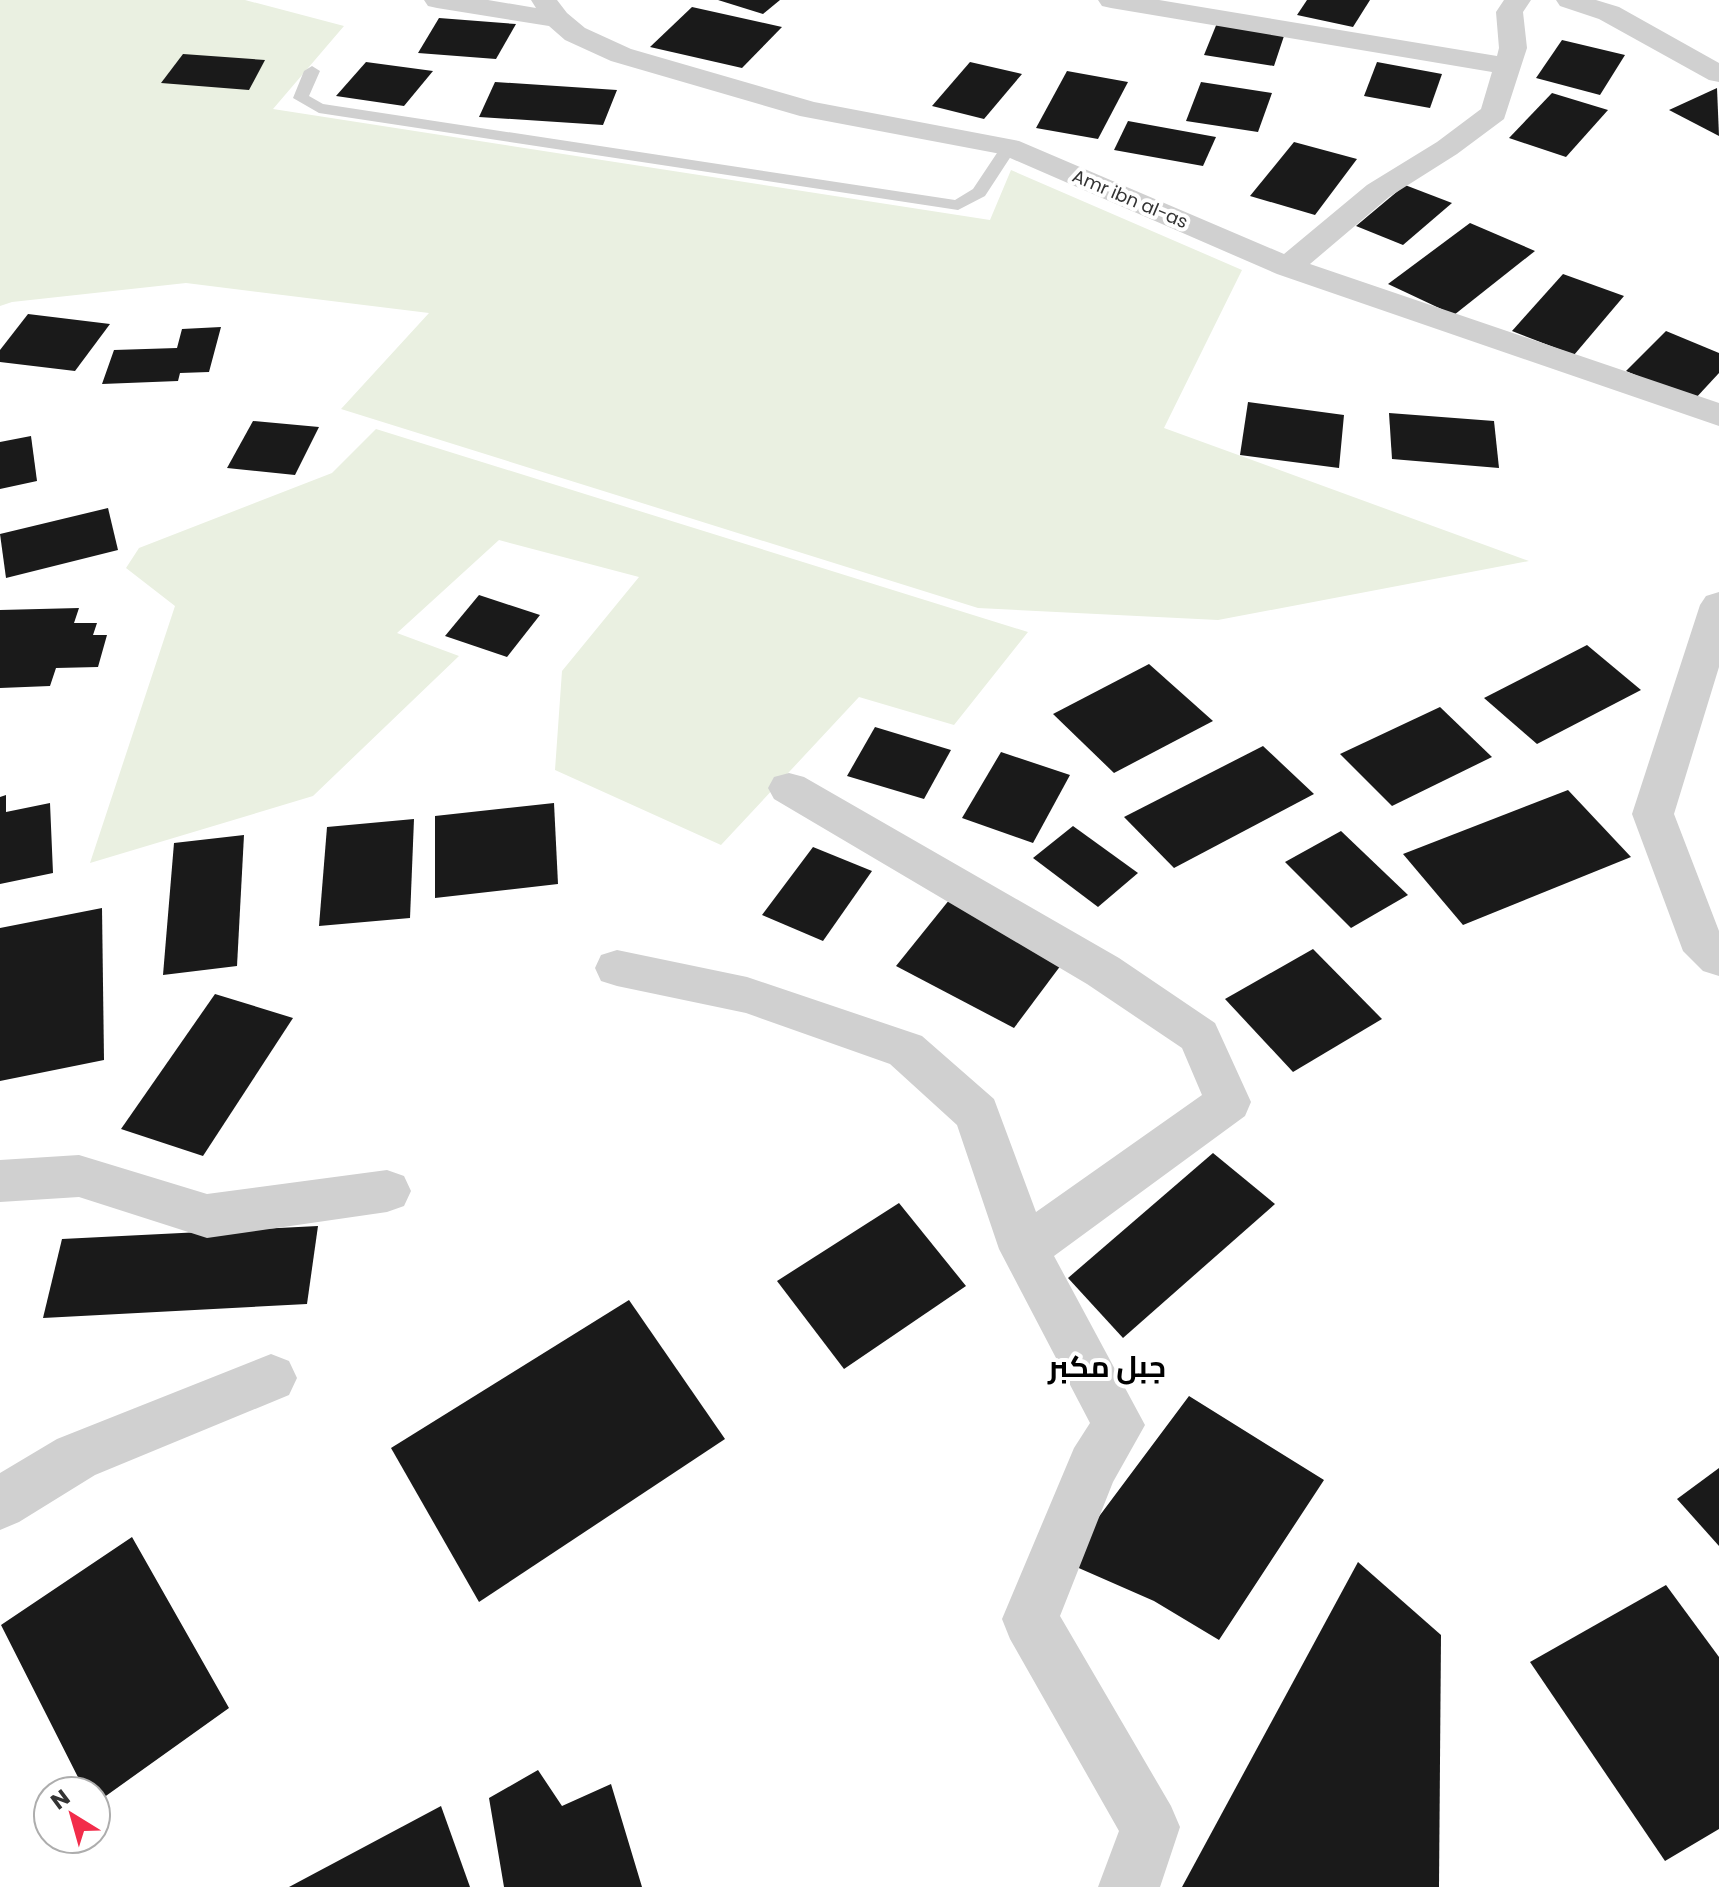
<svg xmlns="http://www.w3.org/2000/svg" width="1719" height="1887" font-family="Poppins,Cairo,sans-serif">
  <rect width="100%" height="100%" fill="#fff"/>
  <!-- green -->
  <g fill="#eaf0e1">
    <path d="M0,0H245L344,26L273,109L990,220L1011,170L1242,270L1164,428L1529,561L1218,620L978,608L341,409L429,313L186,283L12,302L0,306Z"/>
    <path d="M376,429L1028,632L954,725L859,697L721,845L555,770L562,671L639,577L499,540L397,633L459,656L313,796L90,863L175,606L126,568L139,548L332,473Z"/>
  </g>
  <!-- building -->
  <g fill="#1a1a1a">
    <path d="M718,0H780L763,14Z"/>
    <path d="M1307,0H1370L1353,27L1297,15Z"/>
    <path d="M692,7L782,27L742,68L650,47Z"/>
    <path d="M439,18L516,24L496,59L418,53Z"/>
    <path d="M1217,23L1285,33L1274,66L1204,55Z"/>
    <path d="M1562,40L1625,55L1600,95L1536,78Z"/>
    <path d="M183,54L265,60L249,90L161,83Z"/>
    <path d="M366,62L433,71L404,106L336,96Z"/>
    <path d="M970,62L1022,74L984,119L932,106Z"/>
    <path d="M1377,62L1442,74L1430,108L1364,96Z"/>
    <path d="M1067,71L1128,82L1098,139L1036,128Z"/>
    <path d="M495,82L617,90L603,125L479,117Z"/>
    <path d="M1201,82L1272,93L1258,132L1186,121Z"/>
    <path d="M1717,88L1719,136L1669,110Z"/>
    <path d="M1552,93L1608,110L1566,157L1509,138Z"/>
    <path d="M1128,121L1216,137L1203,166L1114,150Z"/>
    <path d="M1294,142L1357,159L1315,215L1250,196Z"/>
    <path d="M1405,185L1452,203L1403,245L1356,226Z"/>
    <path d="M1470,223L1535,251L1454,315L1388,284Z"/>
    <path d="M1563,274L1624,296L1574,355L1512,331Z"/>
    <path d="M28,314L110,324L75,371L0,362V350Z"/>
    <path d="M221,327L209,372L180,373L178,381L102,384L114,350L177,348L182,329Z"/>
    <path d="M1666,331L1719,353V373L1694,400L1626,371Z"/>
    <path d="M1248,402L1344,415L1339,468L1240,455Z"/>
    <path d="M1389,413L1494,421L1499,468L1392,459Z"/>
    <path d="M253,421L319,427L295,475L227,468Z"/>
    <path d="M31,436L37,481L0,489V442Z"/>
    <path d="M108,508L118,550L6,578L0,534Z"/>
    <path d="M479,595L540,615L507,657L445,636Z"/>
    <path d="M79,608L74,623H97L93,635H107L98,667L56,668L50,686L0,688V610Z"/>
    <path d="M1587,645L1641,690L1537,744L1484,698Z"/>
    <path d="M1149,664L1213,721L1114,773L1053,714Z"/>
    <path d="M1440,707L1492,757L1392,806L1340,754Z"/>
    <path d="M875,727L951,750L924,799L847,776Z"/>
    <path d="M1263,746L1314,794L1174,868L1124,817Z"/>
    <path d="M1001,752L1070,775L1033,843L962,818Z"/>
    <path d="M1568,790L1631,857L1463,925L1403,854Z"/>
    <path d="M6,795V812L50,803L53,873L0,884V797Z"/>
    <path d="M554,803L558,884L435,898V816Z"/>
    <path d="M414,819L410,918L319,926L327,827Z"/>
    <path d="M1073,826L1138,873L1098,907L1033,858Z"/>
    <path d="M1341,831L1408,895L1351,928L1285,862Z"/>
    <path d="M244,835L237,966L163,975L174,843Z"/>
    <path d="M813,847L872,871L823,941L762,915Z"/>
    <path d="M954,894L1070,953L1014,1028L896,966Z"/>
    <path d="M102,908L104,1060L0,1081V928Z"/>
    <path d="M1313,949L1382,1019L1293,1072L1225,999Z"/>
    <path d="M215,994L293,1018L203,1156L121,1129Z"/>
    <path d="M1213,1153L1275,1204L1123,1338L1068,1278Z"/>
    <path d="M899,1203L966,1286L844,1369L777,1281Z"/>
    <path d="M318,1226L307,1304L43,1318L62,1239Z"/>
    <path d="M629,1300L725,1439L479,1602L391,1448Z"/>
    <path d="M1189,1396L1324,1480L1219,1640L1154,1601L1065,1562Z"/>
    <path d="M1719,1468V1546L1677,1499Z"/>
    <path d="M132,1537L229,1708L96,1803V1791H85L1,1625Z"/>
    <path d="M1358,1562L1441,1635L1439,1887H1182Z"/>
    <path d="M1666,1585L1719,1657V1829L1665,1861L1530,1662Z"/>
    <path d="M538,1770L562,1806L611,1784L642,1887H504L489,1798Z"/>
    <path d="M441,1806L470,1887H289Z"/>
  </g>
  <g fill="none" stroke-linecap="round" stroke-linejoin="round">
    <!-- service -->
    <path fill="#d0d0d0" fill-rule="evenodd" d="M312,66L320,71L309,96L323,104L955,200L973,189L1003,144L1009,142L1017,147L985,196L958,210L319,113L293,98L304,71Z"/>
    <!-- minor -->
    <g fill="#d0d0d0" fill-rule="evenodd">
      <path d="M424,0H488L536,8L531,0H557L567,13L585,28L631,49L814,102L1019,141L1284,254L1367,185L1437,142L1481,109L1492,72L1111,8L1102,6L1098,0H1159L1497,56L1499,48L1496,12L1504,0H1531L1523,12L1527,48L1504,119L1457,154L1389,197L1310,264L1719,403V426L1277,274L1001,154L800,116L611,61L565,40L549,26L437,8L428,6Z"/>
      <path d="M1556,0H1596L1619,7L1719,63V82L1709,80L1599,19L1560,6Z"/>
      <path d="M1719,592V667L1674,814L1719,931V976L1703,971L1683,951L1632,814L1700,605L1706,596Z"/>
      <path d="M789,773L804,777L1119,958L1215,1023L1251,1102L1245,1116L1054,1256L1145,1425L1113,1482L1060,1616L1171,1806L1180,1827L1160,1887H1098L1119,1831L1010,1639L1002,1619L1074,1448L1090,1423L999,1249L957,1125L890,1064L746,1013L617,986L601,981L595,968L601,955L617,950L747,977L922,1036L994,1099L1036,1212L1202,1095L1182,1048L1087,984L774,799L768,788L774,777Z"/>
      <path d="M79,1155L207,1194L387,1170L404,1176L411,1191L404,1206L387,1212L207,1238L79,1197L0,1202V1160Z"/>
      <path d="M271,1354L289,1361L297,1378L289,1395L95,1475L19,1522L0,1530V1473L57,1439Z"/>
    </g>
  </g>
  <g text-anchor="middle" stroke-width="8" stroke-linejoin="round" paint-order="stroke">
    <!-- far-street labels -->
    <g font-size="18" fill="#333" stroke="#fff">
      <text transform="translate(1130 199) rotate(23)" y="6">Amr ibn al-as</text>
    </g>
    <!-- district labels -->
    <g font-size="30" font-weight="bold" fill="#000" stroke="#fff">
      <text x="1107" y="1377">جبل مكبر</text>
    </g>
  </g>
  <!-- north arrow -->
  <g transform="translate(72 1815) rotate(323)"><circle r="38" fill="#ffffff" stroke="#adadad" stroke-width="2"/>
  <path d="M0-6L14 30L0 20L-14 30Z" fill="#f22c4a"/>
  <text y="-12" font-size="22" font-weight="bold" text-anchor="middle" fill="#333333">N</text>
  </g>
</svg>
